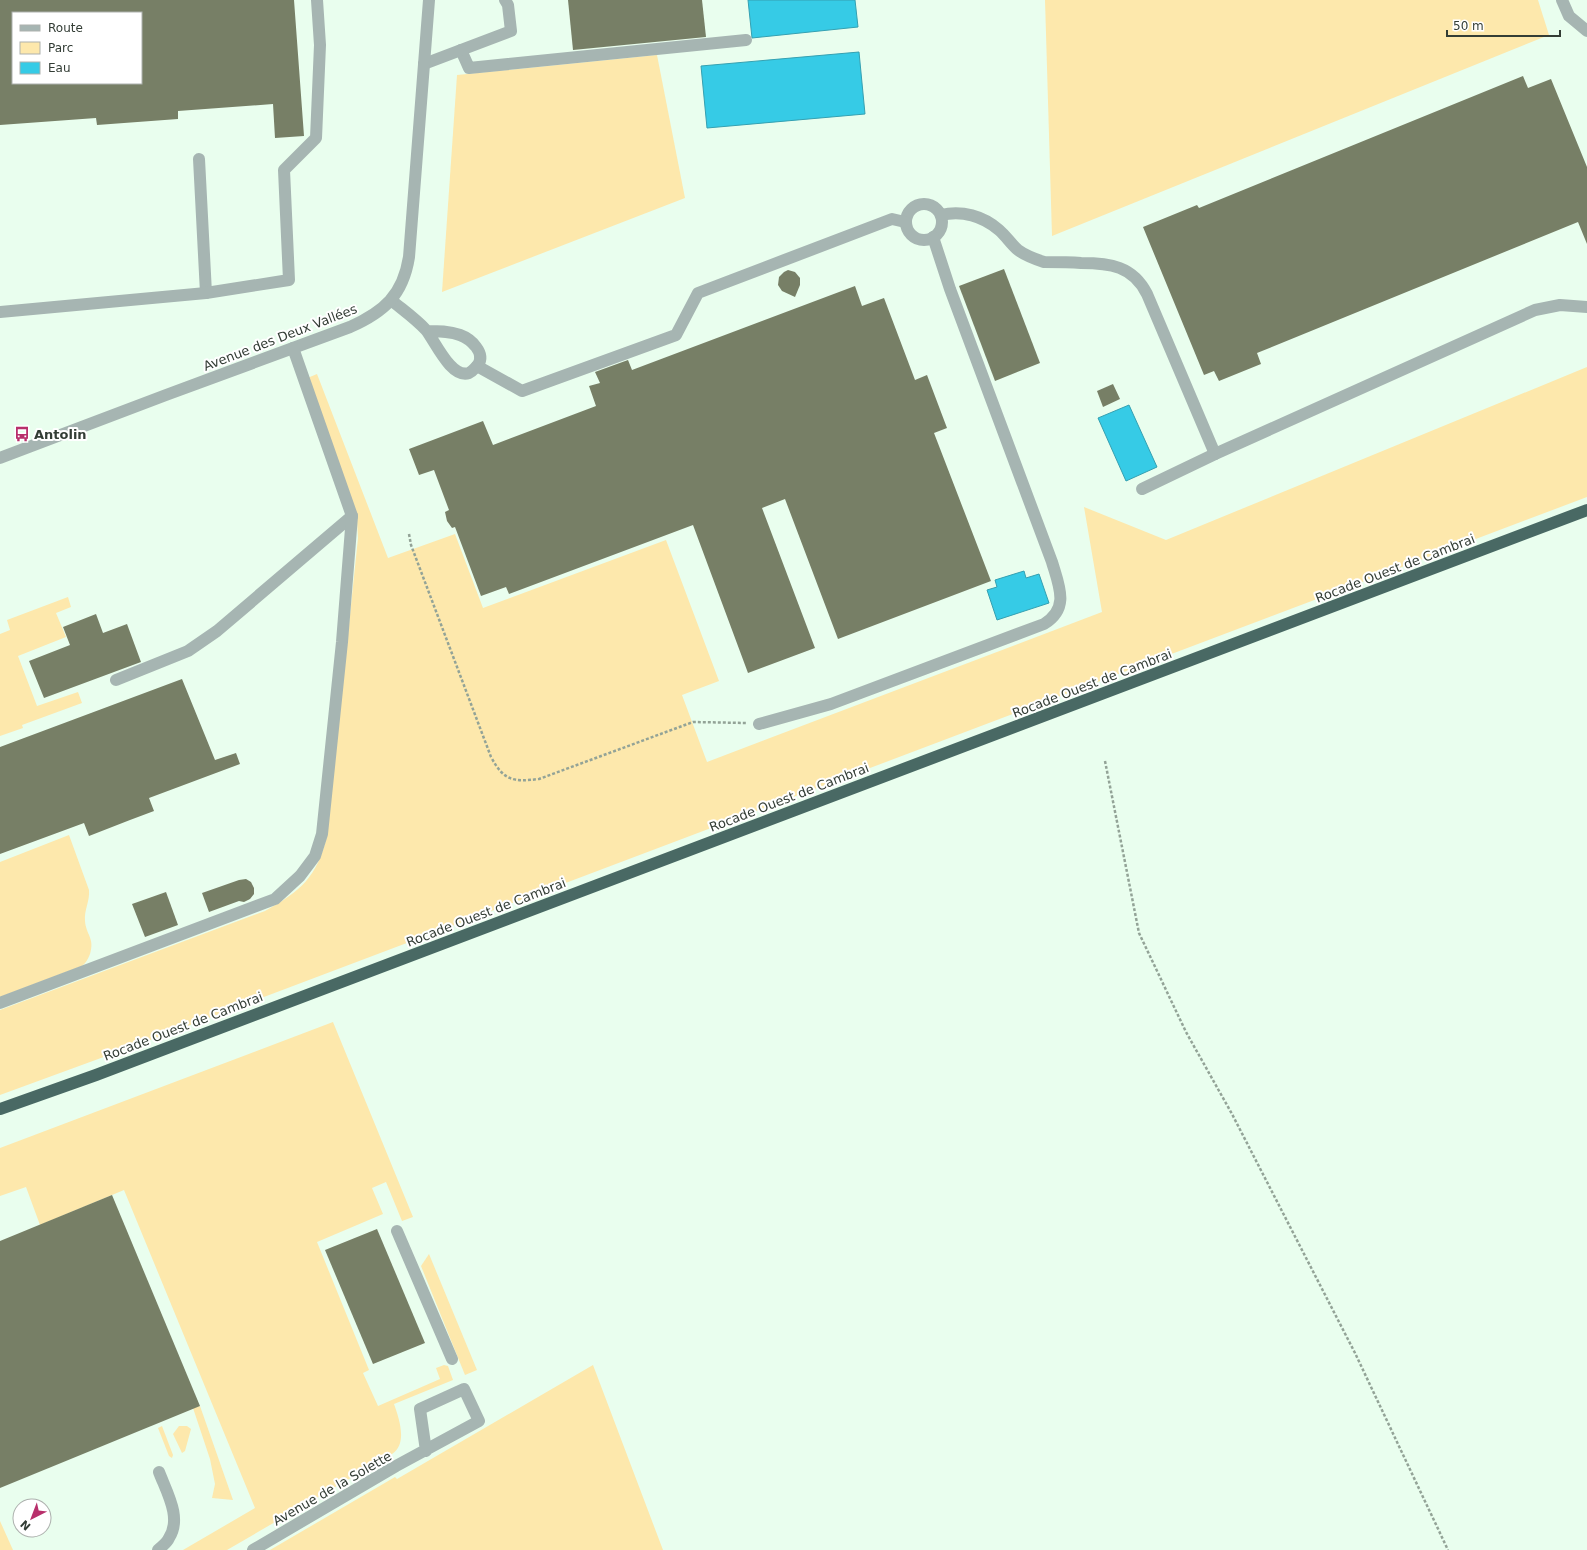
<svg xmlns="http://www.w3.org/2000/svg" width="1587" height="1550" font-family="'DejaVu Sans',sans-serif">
  <rect width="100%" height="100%" fill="#e9feee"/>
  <!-- green -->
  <g fill="#fde8ac">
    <path d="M1045,0H1538L1549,35L1052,236Z"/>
    <path d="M657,55L685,198L442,292L457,75Z"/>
    <path d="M1587,367V497L161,1036L0,1095V1010L265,911C301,891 317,877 327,836L358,538L357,520L305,379L317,374L388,558L455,534L483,608L666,540L719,681L682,695L707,762L1102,612L1084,507L1166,540Z"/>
    <path d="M68,597L71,607L56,613L66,637L18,656L37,706L78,692L82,703L22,725L23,728L0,736V634L10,630L7,620Z"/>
    <path d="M69,835L89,890C90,901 84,910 85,921C86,935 95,938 90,954C88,959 86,963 82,966L0,997V862Z"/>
    <path d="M333,1022L413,1217L402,1221L386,1182L372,1188L383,1214L317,1242L369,1370L363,1373L378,1406L440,1379L436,1368L444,1365L448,1366L453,1380L394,1404C399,1418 408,1444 392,1454L227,1550H183L255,1508L124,1190L40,1225L26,1187L0,1196V1148Z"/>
    <path d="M429,1254L477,1370L465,1375L421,1266Z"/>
    <path d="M593,1365L663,1550H270L395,1477L397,1479Z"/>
    <path d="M200,1406L233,1500L212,1498L215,1484L210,1459L193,1408Z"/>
    <path d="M162,1426L173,1455L172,1458L169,1456L158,1428Z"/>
    <path d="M179,1426H187L191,1429L185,1451L182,1453L173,1434Z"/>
    <path d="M0,1521L13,1550H0Z"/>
  </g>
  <!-- water -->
  <g fill="#36cbe6" stroke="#35a0b1">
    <path d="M748,0H855L858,27L752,38Z"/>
    <path d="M859,52L865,114L707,128L701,66Z"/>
    <path d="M1129,405L1157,467L1126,481L1098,418Z"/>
    <path d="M1024,571L1026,578L1039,574L1049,603L997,620L987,590L997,587L995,580Z"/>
  </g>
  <!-- building -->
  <g fill="#777f66" fill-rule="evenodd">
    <path d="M0,0H294L304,136L275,138L273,104L178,111V119L97,125L96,118L0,125ZM13,13H141V83H13Z"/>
    <path d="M568,0H702L706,37L573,50Z"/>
    <path d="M1523,76L1528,88L1551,79L1587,167V244L1578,222L1257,353L1261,364L1219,381L1214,371L1204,375L1143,227L1197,205L1199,208Z"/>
    <path d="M1004,269L1040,363L995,381L959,286Z"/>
    <path d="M788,270L795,272L800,278V285L795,297L782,291L778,285L779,277L784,272Z"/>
    <path d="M855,286L862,306L884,298L915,380L927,375L947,428L934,433L991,581L838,639L785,499L762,508L815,648L748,673L693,525L509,594L506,587L481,596L455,527L452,528L447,521L445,512L449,510L434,470L419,475L409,449L483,421L493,445L596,406L589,386L600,383L595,372L628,360L632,370Z"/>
    <path d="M1113,384L1120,399L1103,407L1097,391Z"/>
    <path d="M96,614L103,633L127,624L141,662L44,698L29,661L70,645L63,627Z"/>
    <path d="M182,679L215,760L236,753L240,764L149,798L154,811L130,820L89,836L84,823L0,854V747Z"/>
    <path d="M246,879L251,882L254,888V894L250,899L244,902L239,901L209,912L202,893L239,880Z"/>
    <path d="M166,892L178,925L145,937L132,904Z"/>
    <path d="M112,1195L200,1406L0,1488V1241Z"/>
    <path d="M377,1229L425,1343L373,1364L325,1250Z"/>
  </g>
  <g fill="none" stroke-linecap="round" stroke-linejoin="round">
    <!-- path -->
    <g stroke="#93a397" stroke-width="2.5" stroke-dasharray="3 2" stroke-linecap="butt">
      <path d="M409,534L411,545L491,757C504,781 513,782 539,779L693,722L746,723"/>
      <path d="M1105,761L1139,933L1186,1032L1232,1114L1355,1353L1448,1550"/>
    </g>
    <!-- minor -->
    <g stroke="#a6b5b2" stroke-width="12">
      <path d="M1562,0L1569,16L1587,31"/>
      <path d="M461,50L469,68L746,40"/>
      <path d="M424,64L511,31L508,5L505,0"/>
      <path d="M199,159L206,293"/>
      <circle cx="924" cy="222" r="18"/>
      <path d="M941,215C962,210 983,216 999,230C1006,236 1011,244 1018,250C1026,256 1035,259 1044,262C1056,262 1069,262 1081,263C1110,263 1133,266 1147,294L1215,454L1535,310L1560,305L1587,307"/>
      <path d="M391,300C403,310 416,319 426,330C435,341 451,379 469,373C473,371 475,368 478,365C486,353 471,339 460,335C449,331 438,331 427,331"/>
      <path d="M0,312L206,293L289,280L284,170L316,138L320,45L317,0"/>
      <path d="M477,366L522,391L676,335L698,293L892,219L905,222"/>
      <path d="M0,458L166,395L350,327C384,312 403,295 409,257L429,0"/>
      <path d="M1142,489L1215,454"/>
      <path d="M116,680L188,651L217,631L352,516"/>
      <path d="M759,724L831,704L1044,624C1070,608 1059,586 1052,562L950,289L933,237"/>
      <path d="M0,1003L275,899L300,876L315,856L322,834L342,642L352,516L293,348"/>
      <path d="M397,1231L452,1359"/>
      <path d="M158,1550C162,1546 167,1543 169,1538C182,1518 167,1493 159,1472"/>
      <path d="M253,1550L396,1466L479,1421L464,1389L420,1409L426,1451"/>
    </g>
    <!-- highway -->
    <path stroke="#496964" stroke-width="12" d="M0,1109L96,1075L1587,510"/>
  </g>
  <!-- icons -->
  <defs>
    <g id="bus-bare" transform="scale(1.2)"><path d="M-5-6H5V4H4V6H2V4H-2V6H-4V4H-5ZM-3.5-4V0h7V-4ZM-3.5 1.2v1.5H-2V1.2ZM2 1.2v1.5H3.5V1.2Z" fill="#b82f6b" stroke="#fff" stroke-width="2.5" paint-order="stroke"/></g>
  </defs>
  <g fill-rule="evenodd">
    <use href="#bus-bare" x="22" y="434"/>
  </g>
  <g text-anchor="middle" stroke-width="4" stroke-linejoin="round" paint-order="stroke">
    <!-- street labels -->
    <g font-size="13" fill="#333d35" stroke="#fff">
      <text transform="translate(280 337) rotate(-21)" y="5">Avenue des Deux Vallées</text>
      <text transform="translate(1395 568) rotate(-21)" y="5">Rocade Ouest de Cambrai</text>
      <text transform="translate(1092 683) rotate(-21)" y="5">Rocade Ouest de Cambrai</text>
      <text transform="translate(789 797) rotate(-21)" y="5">Rocade Ouest de Cambrai</text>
      <text transform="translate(486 912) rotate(-21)" y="5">Rocade Ouest de Cambrai</text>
      <text transform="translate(183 1026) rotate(-21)" y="5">Rocade Ouest de Cambrai</text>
      <text transform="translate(332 1488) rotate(-30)" y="5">Avenue de la Solette</text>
    </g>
    <!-- poi labels -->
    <g font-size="13" font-weight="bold" fill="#333d35" stroke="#fff" text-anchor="start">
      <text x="34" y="439">Antolin</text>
    </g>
  </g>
  <!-- legend -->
  <rect x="12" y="12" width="130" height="72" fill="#ffffff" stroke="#adb1ae"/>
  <rect x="20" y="25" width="20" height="6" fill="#a6b5b2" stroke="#adb1ae"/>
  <text x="48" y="32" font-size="12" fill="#333d35">Route</text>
  <rect x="20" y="42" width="20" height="12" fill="#fde8ac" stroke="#adb1ae"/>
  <text x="48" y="52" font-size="12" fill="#333d35">Parc</text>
  <rect x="20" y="62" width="20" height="12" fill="#36cbe6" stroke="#adb1ae"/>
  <text x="48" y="72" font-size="12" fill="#333d35">Eau</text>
  <!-- north arrow -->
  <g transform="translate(32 1518) rotate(222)"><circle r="19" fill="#ffffff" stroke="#adb1ae"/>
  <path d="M0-3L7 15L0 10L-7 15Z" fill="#b82f6b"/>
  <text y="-6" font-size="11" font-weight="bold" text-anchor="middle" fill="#333d35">N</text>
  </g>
  <!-- scale -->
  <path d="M1447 30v6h113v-6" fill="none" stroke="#333d35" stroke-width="2"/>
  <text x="1453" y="30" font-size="12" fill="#333d35" stroke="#ffffff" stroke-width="3" paint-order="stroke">50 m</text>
</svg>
